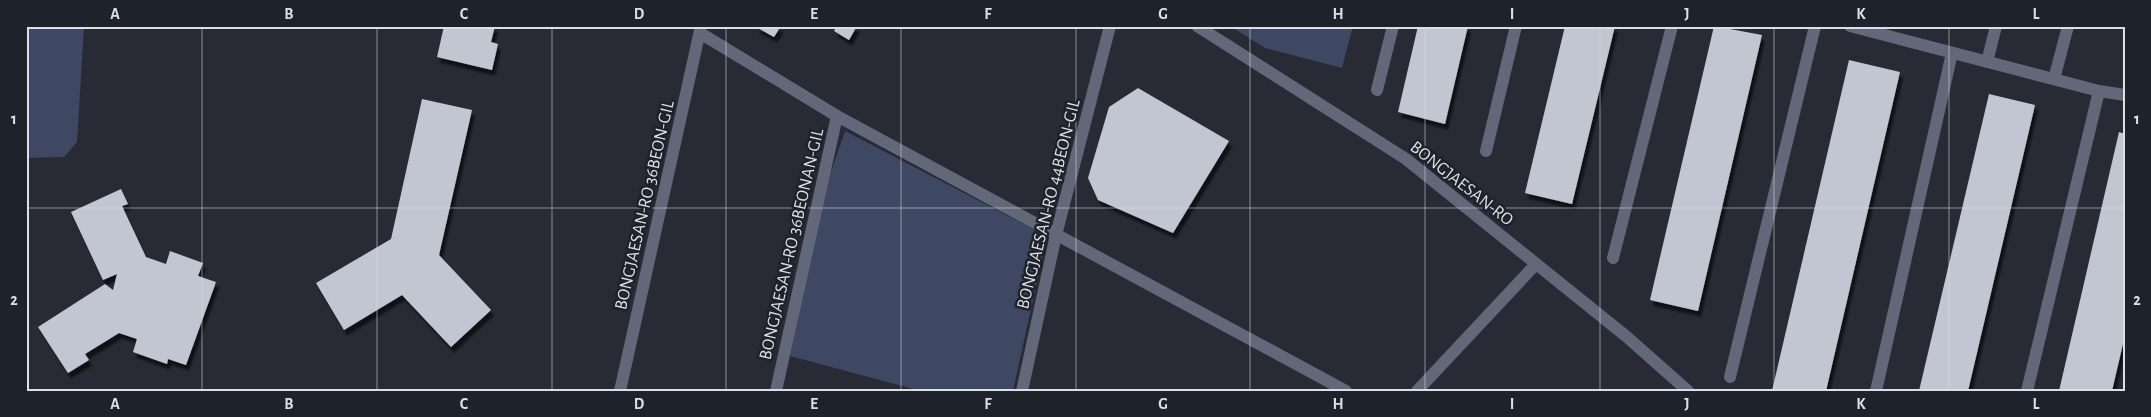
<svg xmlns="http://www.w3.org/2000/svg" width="2151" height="417" font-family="'Alegreya Sans',sans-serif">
  <defs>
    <filter id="shadow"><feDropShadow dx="3" dy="5.5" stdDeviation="1" flood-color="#0009"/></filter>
  </defs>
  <rect width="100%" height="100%" fill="#282b35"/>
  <!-- green -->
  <g fill="#3e4863">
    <path d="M26,26H84L77,142L64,157L26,158Z"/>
    <path d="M1230,26H1353L1342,68L1265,48Z"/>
    <path d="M845,131L1047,236L1013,391H921L790,356L825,189Z"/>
  </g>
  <!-- building -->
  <g fill="#c1c6d2" filter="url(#shadow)">
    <path d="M444,26H495L491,42L498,44L492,70L437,57Z"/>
    <path d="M754,26H781L774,37Z"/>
    <path d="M837,26H857L849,40L834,31Z"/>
    <path d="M1418,26H1468L1445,124L1398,112Z"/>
    <path d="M1565,26H1615L1572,204L1525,193Z"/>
    <path d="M1714,26L1762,35L1698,311L1650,300Z"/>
    <path d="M1849,60L1900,72L1826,391H1772Z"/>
    <path d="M1138,88L1229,141L1173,233L1098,200L1088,178L1109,107Z"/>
    <path d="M1989,94L2035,105L1968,391H1919Z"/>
    <path d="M422,99L472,110L439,255L491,310L451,347L402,295L344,330L316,283L391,239Z"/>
    <path d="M2119,132L2125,134V335L2112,391H2059Z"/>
    <path d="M121,189L128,204L122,206L146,257L166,264L170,251L203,263L198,276L216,282L186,365L168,359L167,364L133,352L137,339L119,333L85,354L89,360L68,373L38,327L105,284L113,290L117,274L103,280L71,212Z"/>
  </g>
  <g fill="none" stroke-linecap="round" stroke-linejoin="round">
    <!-- lane -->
    <g stroke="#626879" stroke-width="12">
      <path d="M1850,26L2099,91L2125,95"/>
      <path d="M700,33L837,116L1346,391"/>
      <path d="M1987,62L1996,26"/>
      <path d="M2054,79L2068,26"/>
      <path d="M1377,90L1393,26"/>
      <path d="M1486,151L1516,26"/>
      <path d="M1613,258L1672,26"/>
      <path d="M1730,377L1815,26"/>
      <path d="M620,391L701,26"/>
      <path d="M776,391L837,116"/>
      <path d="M1022,391L1056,235L1110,26"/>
      <path d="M1417,391L1536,264"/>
      <path d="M1876,391L1952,53"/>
      <path d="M2027,391L2099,91"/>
    </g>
    <!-- street -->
    <path stroke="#626879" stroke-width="12" d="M1197,26L1406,159L1627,337L1688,391"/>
  </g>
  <!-- grid -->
  <path fill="none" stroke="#dddfe6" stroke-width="1" stroke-opacity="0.55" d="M202,26V391M377,26V391M552,26V391M726,26V391M901,26V391M1076,26V391M1250,26V391M1425,26V391M1600,26V391M1774,26V391M1949,26V391M26,208H2125"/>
  <g text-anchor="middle" stroke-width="5" stroke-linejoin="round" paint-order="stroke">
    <!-- street labels -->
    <g font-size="18" fill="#dddfe6" stroke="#1e222a">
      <text transform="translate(1462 183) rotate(38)" y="6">BONGJAESAN-RO</text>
      <text transform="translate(1048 204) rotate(-76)" y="6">BONGJAESAN-RO 44BEON-GIL</text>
      <text transform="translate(644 205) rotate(-77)" y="6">BONGJAESAN-RO 36BEON-GIL</text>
      <text transform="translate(791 244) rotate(-77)" y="6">BONGJAESAN-RO 36BEONAN-GIL</text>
    </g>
  </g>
  <!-- border -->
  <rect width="2151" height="417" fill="none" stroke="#1e222a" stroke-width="55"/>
  <rect x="28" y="28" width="2096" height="362" fill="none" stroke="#dddfe6" stroke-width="2"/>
  <g font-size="16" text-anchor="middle" font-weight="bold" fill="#dddfe6">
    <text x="115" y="19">A</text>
    <text x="289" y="19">B</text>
    <text x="464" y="19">C</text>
    <text x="639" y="19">D</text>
    <text x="814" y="19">E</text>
    <text x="988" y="19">F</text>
    <text x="1163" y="19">G</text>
    <text x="1338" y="19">H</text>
    <text x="1512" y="19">I</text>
    <text x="1687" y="19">J</text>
    <text x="1861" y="19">K</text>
    <text x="2036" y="19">L</text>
    <text x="14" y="124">1</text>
    <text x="2137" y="124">1</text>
    <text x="14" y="305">2</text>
    <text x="2137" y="305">2</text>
    <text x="115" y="409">A</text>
    <text x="289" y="409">B</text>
    <text x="464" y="409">C</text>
    <text x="639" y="409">D</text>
    <text x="814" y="409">E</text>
    <text x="988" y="409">F</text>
    <text x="1163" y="409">G</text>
    <text x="1338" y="409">H</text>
    <text x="1512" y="409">I</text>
    <text x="1687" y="409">J</text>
    <text x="1861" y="409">K</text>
    <text x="2036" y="409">L</text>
  </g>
</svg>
